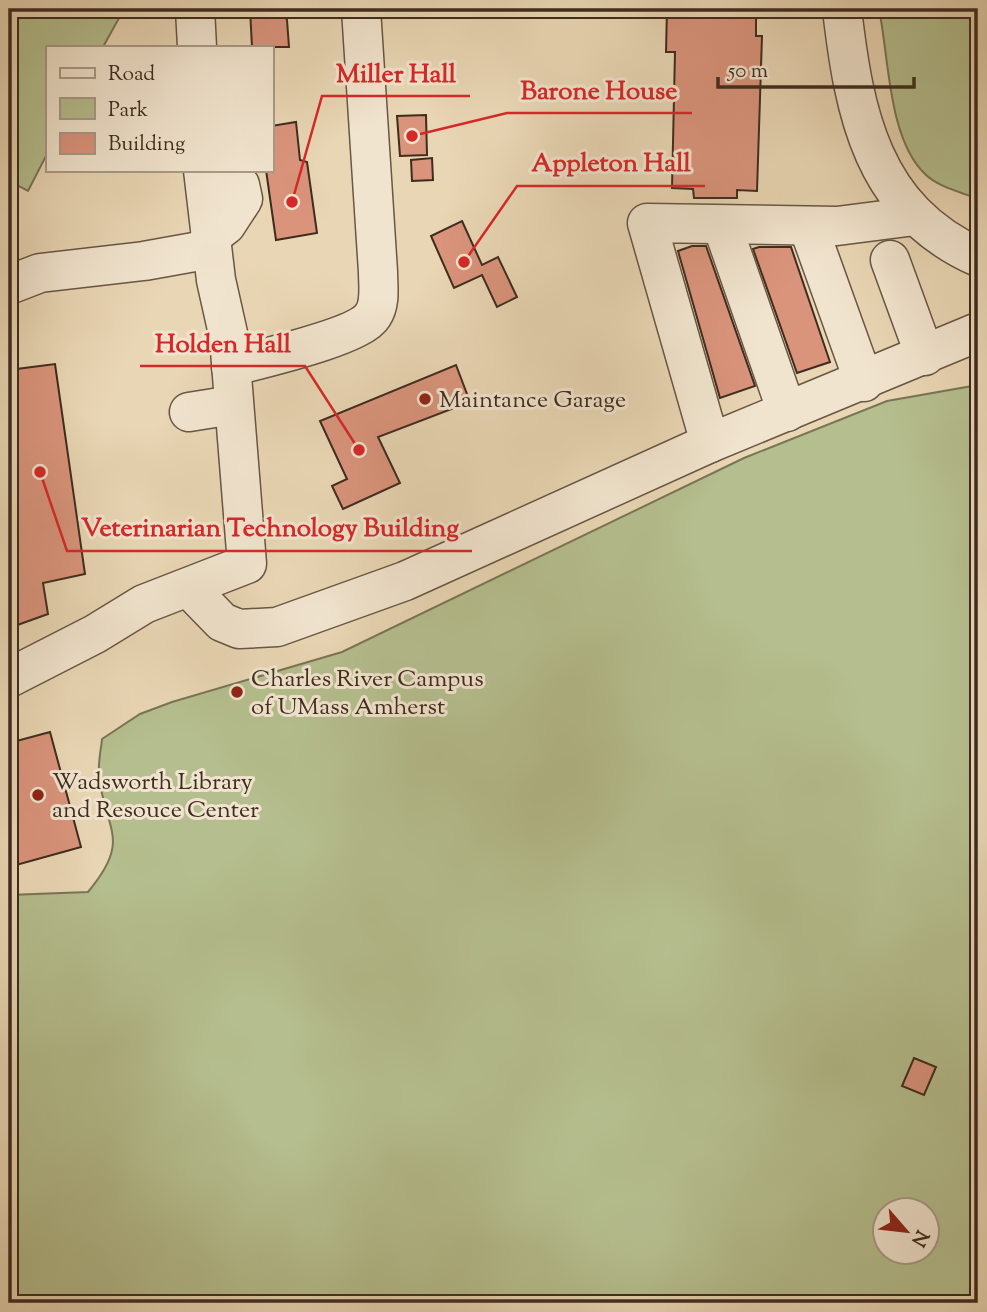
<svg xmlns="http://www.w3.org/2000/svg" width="987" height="1312" font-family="'Sorts Mill Goudy',serif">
  <rect width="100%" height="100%" fill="#e9d6b4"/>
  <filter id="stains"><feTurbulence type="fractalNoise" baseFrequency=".00286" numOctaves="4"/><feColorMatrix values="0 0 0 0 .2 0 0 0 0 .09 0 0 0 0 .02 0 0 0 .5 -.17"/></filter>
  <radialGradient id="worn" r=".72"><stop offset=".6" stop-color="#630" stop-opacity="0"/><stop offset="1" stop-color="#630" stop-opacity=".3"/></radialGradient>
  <!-- green -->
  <g fill="#b5be8e" stroke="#7a7556" stroke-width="2" fill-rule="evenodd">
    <path d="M9,9H124L103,47H47V154L28,191L9,181Z"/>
    <path d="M879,9H978V199C961,192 938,187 925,174C888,139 889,57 879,9Z"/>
    <path d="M978,385V1303H9V895L88,892C134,837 103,830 99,773C98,762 101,750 102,739L140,714L172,702L342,652L744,458L887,401ZM886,1210H928V1252H886Z"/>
  </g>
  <!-- building -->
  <g fill="#da947c" stroke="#3e2c1f" stroke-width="2">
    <path d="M250,9H281L287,20L289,47H252Z"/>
    <path d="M667,9H756V36H762L757,191L737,190V198H694L693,189L672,188L675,52H666Z"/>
    <path d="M426,115L427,155L400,156L397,116Z"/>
    <path d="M296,122L300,160L307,162L317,233L276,240L266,170H271V126Z"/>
    <path d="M432,158L433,180L412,181L411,160Z"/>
    <path d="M462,221L482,265L498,257L517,297L497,307L482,275L454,288L431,236Z"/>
    <path d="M692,246H706L755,386L720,398L678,251Z"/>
    <path d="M759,247H791L830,362L797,373L753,249Z"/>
    <path d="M55,364L85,574L43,583L48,614L9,628V370Z"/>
    <path d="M456,365L470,402L378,437L400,483L343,509L332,486L347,479L320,421Z"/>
    <path d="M50,732L81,847L9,867V743Z"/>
    <path d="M914,1058L936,1067L924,1095L902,1086Z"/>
  </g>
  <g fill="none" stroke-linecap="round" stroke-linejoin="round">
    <!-- minor casing -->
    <g stroke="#695644" stroke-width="41">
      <g id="minor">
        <path d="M195,9L197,47"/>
        <path d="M842,9C854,113 872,210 978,257"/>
        <path d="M915,216L837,226L647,223L710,443L978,332"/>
        <path d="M722,225L787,412"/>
        <path d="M808,226L864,382"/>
        <path d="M210,237L226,225L243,199L240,185L218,170"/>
        <path d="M890,260L925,356"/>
        <path d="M9,285L40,273L144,261L211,249"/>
        <path d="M231,367C259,359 360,337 373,315C381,303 378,286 378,272L361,9"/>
        <path d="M189,412L233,405"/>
        <path d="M189,588L222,622L239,629L277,627L405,581L710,443"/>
        <path d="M9,678L95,634L144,604L247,564L229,338L216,280L203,170"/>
      </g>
    </g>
    <!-- minor -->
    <use href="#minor" stroke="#f1e4ce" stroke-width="38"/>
  </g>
  <!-- markers -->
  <g fill="#8f2418" stroke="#f1e4ce" stroke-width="2.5">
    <circle cx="425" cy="399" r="7"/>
    <circle cx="237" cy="692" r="7"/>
    <circle cx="38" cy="795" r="7"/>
  </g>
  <g text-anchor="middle" stroke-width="6" stroke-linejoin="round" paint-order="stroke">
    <!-- poi labels -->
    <g font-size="24" fill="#3e2c1f" stroke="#f1e4ce" text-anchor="start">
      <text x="439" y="407">Maintance Garage</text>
      <text x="251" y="686">Charles River Campus<tspan x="251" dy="28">of UMass Amherst</tspan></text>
      <text x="52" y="789">Wadsworth Library<tspan x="52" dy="28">and Resouce Center</tspan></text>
    </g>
  </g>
  <!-- callouts -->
  <path fill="none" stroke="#d62828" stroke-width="2.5" d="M292 202L322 96H470M412 136L507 113H692M464 262L517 186H705M359 450L305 366H140M40 472L67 551H472"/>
  <g fill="#d62828" stroke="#f1e4ce" stroke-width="2.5">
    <circle cx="292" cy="202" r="7"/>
    <circle cx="412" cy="136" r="7"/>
    <circle cx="464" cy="262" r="7"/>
    <circle cx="359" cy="450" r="7"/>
    <circle cx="40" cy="472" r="7"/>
  </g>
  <g font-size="26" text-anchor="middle" font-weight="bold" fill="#d62828" stroke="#f1e4ce" stroke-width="6" stroke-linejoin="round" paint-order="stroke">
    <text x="396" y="82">Miller Hall</text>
    <text x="599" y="99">Barone House</text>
    <text x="611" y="171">Appleton Hall</text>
    <text x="223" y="352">Holden Hall</text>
    <text x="270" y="536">Veterinarian Technology Building</text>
  </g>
  <!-- margin -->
  <rect width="987" height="1312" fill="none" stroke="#e9d6b4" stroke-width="35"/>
  <rect x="10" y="10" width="966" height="1291" fill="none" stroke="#3e2c1f" stroke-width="3.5"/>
  <rect x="18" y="18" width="952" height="1277" fill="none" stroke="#3e2c1f" stroke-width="2"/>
  <!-- legend -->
  <rect x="46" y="46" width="228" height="126" fill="#f1e4ce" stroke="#a99a88" stroke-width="2"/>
  <rect x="60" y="68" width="35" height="10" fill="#f1e4ce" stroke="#a99a88" stroke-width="2"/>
  <text x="108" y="80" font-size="21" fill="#3e2c1f">Road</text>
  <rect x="60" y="98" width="35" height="21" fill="#b5be8e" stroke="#a99a88" stroke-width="2"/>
  <text x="108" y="116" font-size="21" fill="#3e2c1f">Park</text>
  <rect x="60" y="133" width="35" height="21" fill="#da947c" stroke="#a99a88" stroke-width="2"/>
  <text x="108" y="150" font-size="21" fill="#3e2c1f">Building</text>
  <!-- north arrow -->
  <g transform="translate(906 1231) rotate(118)"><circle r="33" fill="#f1e4ce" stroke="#a99a88" stroke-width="2"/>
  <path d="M0-5L12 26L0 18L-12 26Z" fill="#8f2418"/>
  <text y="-10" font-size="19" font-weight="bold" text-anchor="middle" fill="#3e2c1f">N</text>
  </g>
  <!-- scale -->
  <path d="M718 77v10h196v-10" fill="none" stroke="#3e2c1f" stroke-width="3.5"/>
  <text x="728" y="77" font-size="21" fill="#3e2c1f" stroke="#f1e4ce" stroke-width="5" paint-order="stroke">50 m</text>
  <rect width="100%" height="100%" filter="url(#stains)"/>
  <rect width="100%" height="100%" fill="url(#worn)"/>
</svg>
